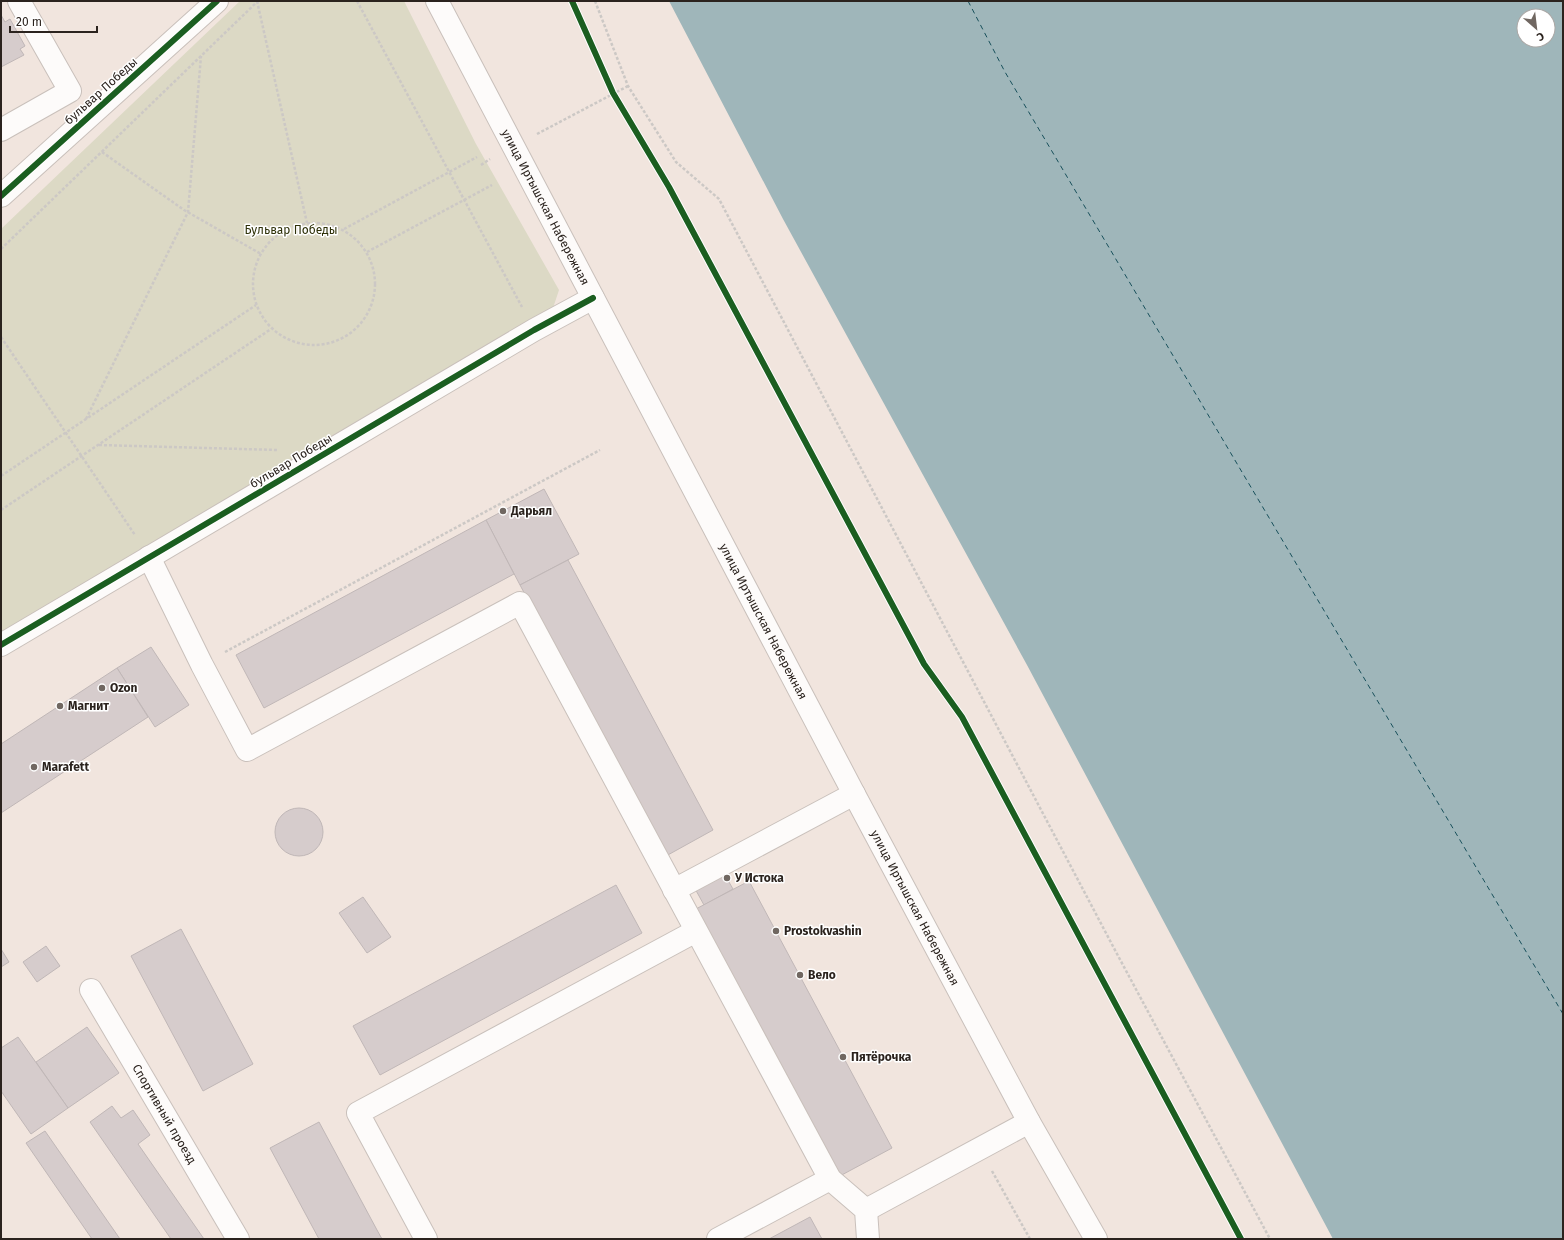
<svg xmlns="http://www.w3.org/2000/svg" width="1564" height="1240" font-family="'Fira Sans',sans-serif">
  <rect width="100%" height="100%" fill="#f1e5de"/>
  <!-- green -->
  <path fill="#dcd9c5" d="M240,1H404L476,144L559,290L552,311L1,634V229Z"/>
  <!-- water -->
  <path fill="#9fb6ba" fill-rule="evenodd" d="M669,1H1563V1239H1333L1027,665L783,219ZM1524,16H1548V40H1524Z"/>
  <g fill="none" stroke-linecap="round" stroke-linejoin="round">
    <!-- ferry -->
    <path stroke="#18505b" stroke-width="1" stroke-dasharray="5 4" stroke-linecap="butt" d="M968,1L1005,72L1563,1014"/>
  </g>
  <!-- building -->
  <g fill="#d6cccc" stroke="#c0b7b7">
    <path d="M1,15L5,22L10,19L25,46L20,49L24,55L1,67Z"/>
    <path d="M544,489L579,554L520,585L486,520Z"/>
    <path d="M486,520L514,574L264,708L236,655Z"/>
    <path d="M568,560L713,830L666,856L520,585Z"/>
    <path d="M151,647L189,705L155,727L117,668Z"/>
    <path d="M117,668L148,717L1,813V744Z"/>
    <circle cx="299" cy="832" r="24"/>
    <path d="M722,870L733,889L704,905L693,885Z"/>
    <path d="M749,881L892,1148L838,1177L694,910Z"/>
    <path d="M616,885L642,933L380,1075L353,1026Z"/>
    <path d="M363,897L391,937L367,953L339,913Z"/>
    <path d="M181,929L253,1064L203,1091L131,956Z"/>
    <path d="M46,946L60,966L37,982L23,962Z"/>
    <path d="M1,949L9,962L1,967Z"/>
    <path d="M87,1027L119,1073L68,1108L36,1062Z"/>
    <path d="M18,1037L68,1108L31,1134L1,1091V1048Z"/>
    <path d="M112,1106L121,1118L133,1110L150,1135L138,1144L204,1239H171L90,1122Z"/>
    <path d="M319,1122L377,1230L382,1239H319L270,1148Z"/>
    <path d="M45,1131L120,1239H92L26,1143Z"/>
    <path d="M810,1217L822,1239H769Z"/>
  </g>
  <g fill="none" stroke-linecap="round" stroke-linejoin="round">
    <!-- minor casing -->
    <g stroke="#c9c0bb" stroke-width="24">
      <g id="minor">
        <path d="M1,130L70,91L19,1"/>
        <path d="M1,196L217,1"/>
        <path d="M149,557L202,665L247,750L520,603L830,1179L866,1210L868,1239"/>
        <path d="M1,645L534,330L593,298"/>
        <path d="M674,890L854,794"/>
        <path id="s1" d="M91,990L238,1239"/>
        <path d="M866,1210L1029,1122"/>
        <path d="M426,1239L358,1113L696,931"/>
        <path d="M718,1239L830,1179"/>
      </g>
    </g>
    <!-- major casing -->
    <g stroke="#c9c0bb" stroke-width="24">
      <g id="major">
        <path id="s2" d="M437,1L854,794L1029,1122L1096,1239"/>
      </g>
    </g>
    <!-- path -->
    <g stroke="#ccc8c5" stroke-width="2.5" stroke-dasharray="3 2" stroke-linecap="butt">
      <path d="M257,1L307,223"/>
      <path d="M357,1L522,307"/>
      <path d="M595,1L628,86L676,162L719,199L1116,952L1270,1239"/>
      <path d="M537,134L628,86"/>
      <path d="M102,152L184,210L261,254"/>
      <path d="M481,165L490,159"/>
      <circle cx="314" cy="284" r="61"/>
      <path d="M344,229L477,157"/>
      <path d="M1,249L258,1"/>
      <path d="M367,252L492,185"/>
      <path d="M1,337L135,535"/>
      <path d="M86,419L188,212L201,56"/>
      <path d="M99,445L278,450"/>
      <path d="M1,476L256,305"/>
      <path d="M1,510L271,329"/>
      <path d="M225,652L600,450"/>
      <path d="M992,1171L1030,1239"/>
    </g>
    <!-- minor -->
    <use href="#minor" stroke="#fdfbfa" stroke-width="22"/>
    <!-- major -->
    <use href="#major" stroke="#fdfbfa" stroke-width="22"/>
    <!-- cycleway casing -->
    <g stroke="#fff" stroke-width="8">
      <g id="cycleway">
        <path d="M572,1L613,93L669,187L924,664L962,717L1241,1239"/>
        <path d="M1,196L217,1"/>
        <path d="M1,645L534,330L593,298"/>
      </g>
    </g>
    <!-- cycleway -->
    <use href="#cycleway" stroke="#1b5e20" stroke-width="6"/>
  </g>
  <!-- markers -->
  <g fill="#706761" stroke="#fff" stroke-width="1.5">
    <circle cx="503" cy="511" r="4"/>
    <circle cx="102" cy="688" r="4"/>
    <circle cx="60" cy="706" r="4"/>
    <circle cx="34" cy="767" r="4"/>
    <circle cx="727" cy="878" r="4"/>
    <circle cx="776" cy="931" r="4"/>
    <circle cx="800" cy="975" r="4"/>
    <circle cx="843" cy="1057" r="4"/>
  </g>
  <g text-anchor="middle" stroke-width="3" stroke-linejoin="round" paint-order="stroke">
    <!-- street labels -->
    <g font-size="12" fill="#2b231e" stroke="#fff">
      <text transform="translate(101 91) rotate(-42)" y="4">бульвар Победы</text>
      <text dy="4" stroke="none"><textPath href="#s2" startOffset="233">улица Иртышская Набережная</textPath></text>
      <text transform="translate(291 461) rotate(-31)" y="4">бульвар Победы</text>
      <text dy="4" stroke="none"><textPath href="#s2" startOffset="701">улица Иртышская Набережная</textPath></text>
      <text dy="4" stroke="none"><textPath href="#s2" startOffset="1025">улица Иртышская Набережная</textPath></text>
      <text dy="4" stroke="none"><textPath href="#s1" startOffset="144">Спортивный проезд</textPath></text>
    </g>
    <!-- park labels -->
    <g font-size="12" fill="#2e3108" stroke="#fff">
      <text x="291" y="234">Бульвар Победы</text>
    </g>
    <!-- poi labels -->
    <g font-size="12" font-weight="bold" fill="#2b231e" stroke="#fff" text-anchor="start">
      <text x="511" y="515">Дарьял</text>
      <text x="110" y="692">Ozon</text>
      <text x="68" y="710">Магнит</text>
      <text x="42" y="771">Marafett</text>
      <text x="735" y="882">У Истока</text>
      <text x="784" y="935">Prostokvashin</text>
      <text x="808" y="979">Вело</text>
      <text x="851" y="1061">Пятёрочка</text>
    </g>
  </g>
  <!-- border -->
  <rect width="1564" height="1240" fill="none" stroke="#2b231e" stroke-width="4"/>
  <!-- north arrow -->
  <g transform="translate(1536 28) rotate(152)"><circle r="19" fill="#ffffff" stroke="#aaa7a5"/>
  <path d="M0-3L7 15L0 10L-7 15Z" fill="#706761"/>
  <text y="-6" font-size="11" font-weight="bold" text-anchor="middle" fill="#2b231e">С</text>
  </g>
  <!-- scale -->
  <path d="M10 26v6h87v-6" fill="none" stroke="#2b231e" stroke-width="2"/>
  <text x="16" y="26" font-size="12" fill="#2b231e" stroke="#ffffff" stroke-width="3" paint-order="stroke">20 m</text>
</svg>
